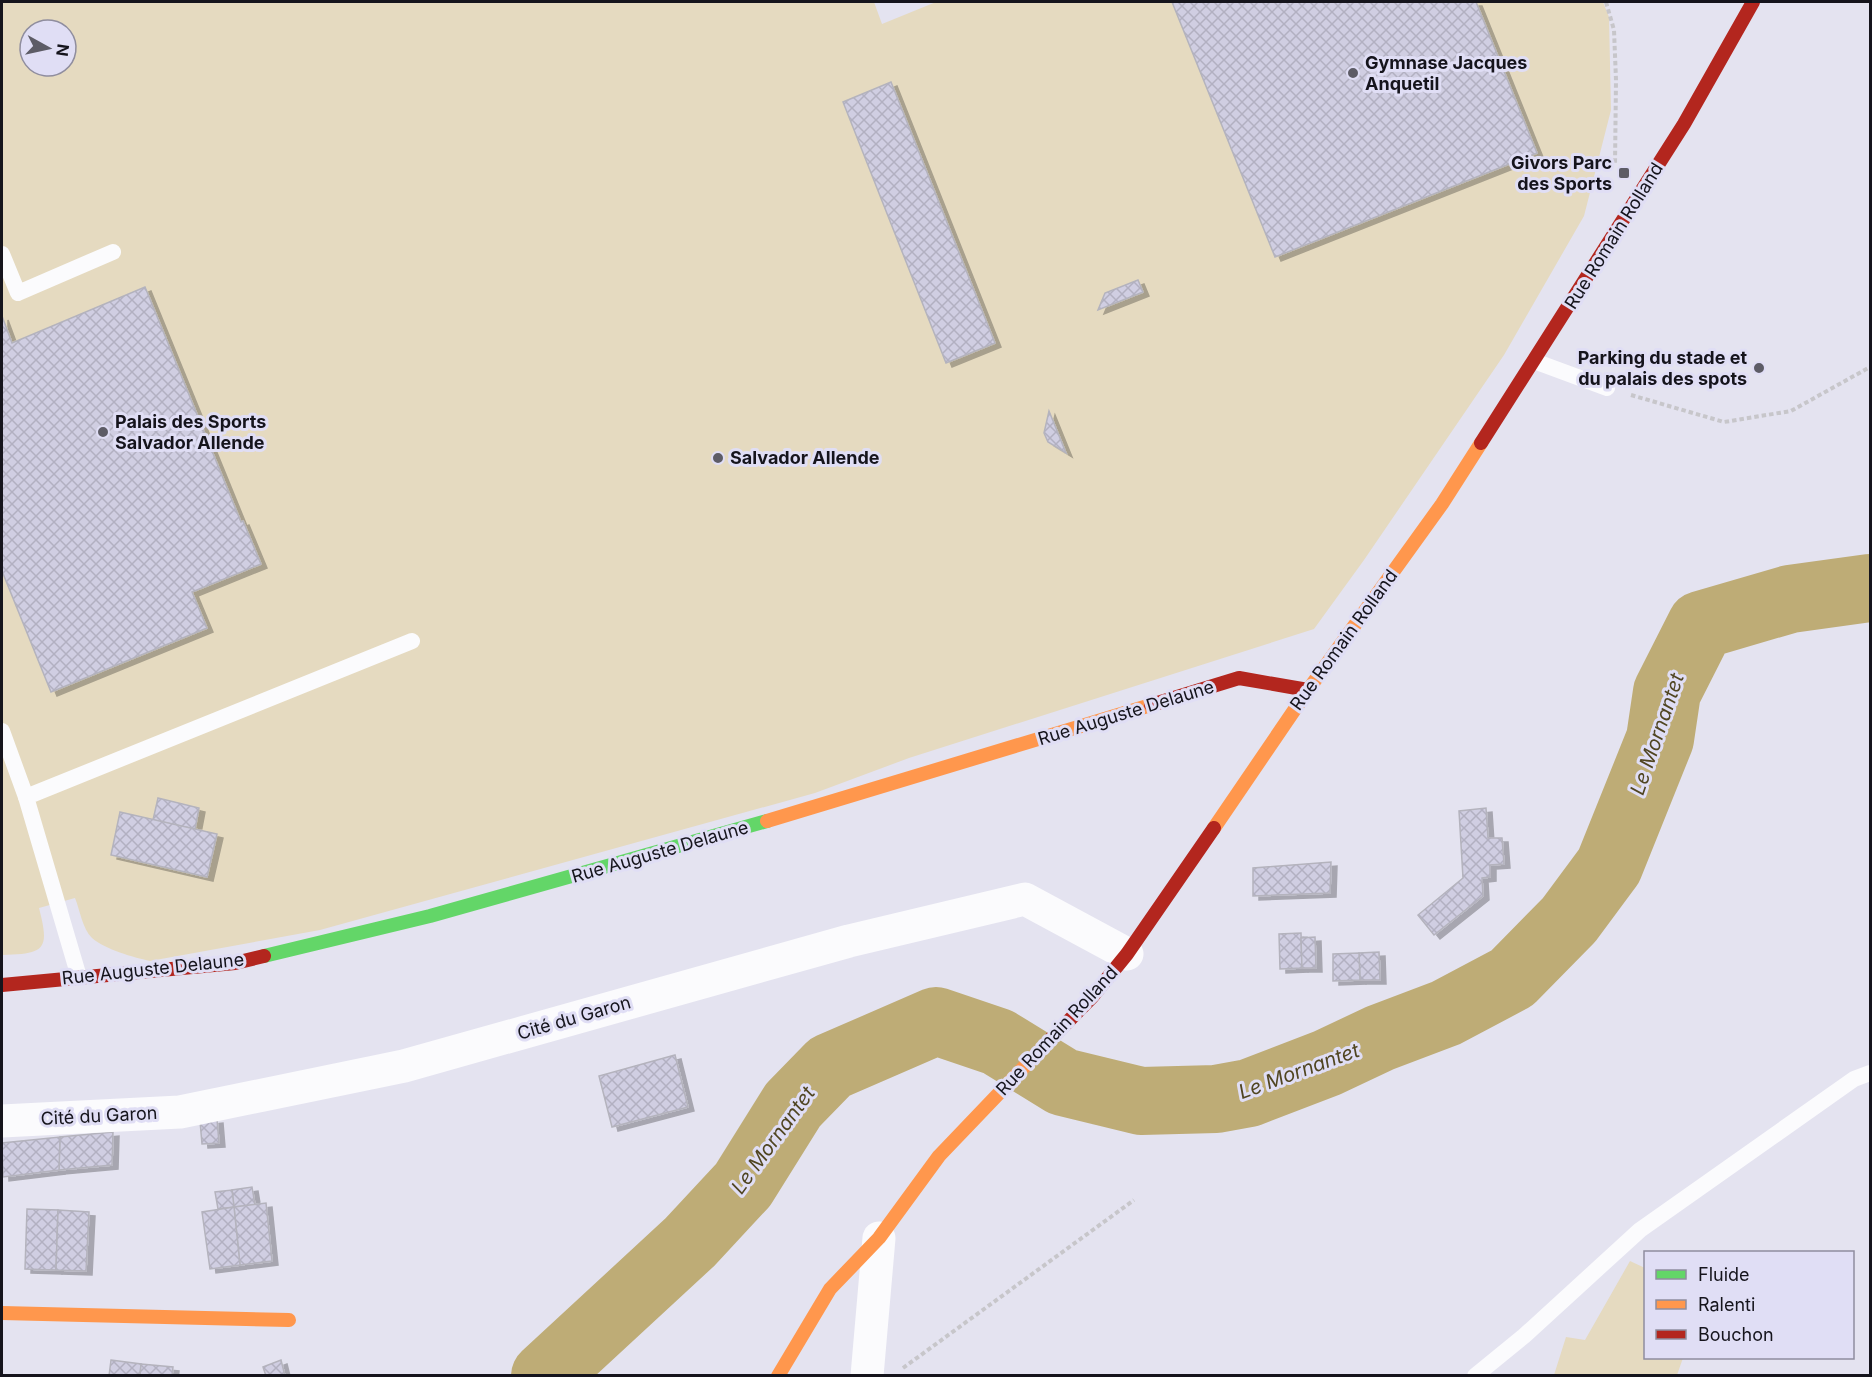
<svg xmlns="http://www.w3.org/2000/svg" width="1872" height="1377" font-family="Inter,sans-serif">
  <defs>
    <pattern id="building-cross-hatch" width="8" height="8" patternUnits="userSpaceOnUse" patternTransform="scale(1.5)"><rect width="8" height="8" fill="#d0cee2"/><path d="M0 0l8 8M0 8l8-8" fill="none" stroke="#b2b0c1"/></pattern>
    <filter id="shadow"><feDropShadow dx="6" dy="4" stdDeviation="0" flood-color="#0004"/></filter>
  </defs>
  <rect width="100%" height="100%" fill="#e4e3f0"/>
  <!-- garden -->
  <g fill="#e5dac0" fill-rule="evenodd">
    <path d="M2,2H874L882,24L936,2H1603L1609,17L1611,110L1584,216L1504,355L1364,560L1314,629L909,758L815,793L320,930L150,961C133,957 106,950 92,938C82,928 80,910 75,898L39,908C50,950 45,954 2,955ZM30,30H66V66H30Z"/>
    <path d="M1630,1261L1645,1268L1646,1358H1683L1677,1375H1554L1566,1337L1585,1340Z"/>
  </g>
  <g fill="none" stroke-linecap="round" stroke-linejoin="round">
    <!-- river -->
    <path stroke="#beac76" stroke-width="68" d="M545,1376L690,1242L743,1185L793,1105L830,1067L936,1021L998,1042L1063,1082L1141,1101L1216,1099L1249,1093L1327,1063L1380,1038L1446,1013L1512,978L1569,920L1609,866L1660,739L1667,692L1701,625L1790,599L1870,588"/>
  </g>
  <!-- building -->
  <g fill="url(#building-cross-hatch)" stroke="#b4b3bd" stroke-width="1.5" filter="url(#shadow)">
    <path d="M1172,2H1476L1537,153L1275,257Z"/>
    <path d="M891,82L995,343L946,363L843,102Z"/>
    <path d="M1138,280L1143,292L1098,310L1105,293Z"/>
    <path d="M145,287L241,522L243,521L261,564L192,592L207,628L51,692L2,571V316L12,343Z"/>
    <path d="M1049,411L1066,453L1048,442L1044,433Z"/>
    <path d="M158,798L199,808L195,829L153,820Z"/>
    <path d="M1486,808L1488,838H1502L1504,864L1490,865V877L1482,878L1483,896L1434,935L1418,915L1463,878L1459,811Z"/>
    <path d="M120,812L217,834L207,877L111,855Z"/>
    <path d="M1331,862L1330,893L1253,896V868Z"/>
    <path d="M1301,933L1302,968L1280,969L1279,934Z"/>
    <path d="M1315,937L1316,968H1302L1301,938Z"/>
    <path d="M1379,952L1380,980H1360L1359,953Z"/>
    <path d="M1359,953L1360,980L1333,981V954Z"/>
    <path d="M675,1055L688,1107L612,1127L599,1076Z"/>
    <path d="M217,1119L219,1143L202,1144L200,1121Z"/>
    <path d="M113,1132L112,1165L59,1170L60,1137Z"/>
    <path d="M60,1137L59,1170L3,1177L2,1143Z"/>
    <path d="M252,1187L255,1205L234,1207L232,1190Z"/>
    <path d="M232,1190L234,1207L218,1209L215,1192Z"/>
    <path d="M266,1203L272,1261L240,1265L234,1207Z"/>
    <path d="M234,1207L240,1265L210,1269L202,1212Z"/>
    <path d="M27,1209L58,1210L56,1270L25,1269Z"/>
    <path d="M58,1210L89,1212L86,1271L56,1270Z"/>
    <path d="M111,1360L141,1364L140,1376H109Z"/>
    <path d="M281,1360L285,1376H266L263,1367Z"/>
    <path d="M141,1364L173,1367L172,1376H140Z"/>
  </g>
  <g fill="none" stroke-linecap="round" stroke-linejoin="round">
    <!-- path -->
    <g stroke="#c7c6ca" stroke-width="4" stroke-dasharray="4.5 3" stroke-linecap="butt">
      <path d="M1606,2L1614,30L1616,80L1615,165"/>
      <path d="M1631,395L1724,422L1791,411L1870,367"/>
      <path d="M903,1368L1134,1200"/>
    </g>
    <!-- lane -->
    <g stroke="#fbfbfd" stroke-width="16">
      <path d="M2,254L18,293L113,252"/>
      <path d="M1534,361L1607,388"/>
      <path d="M2,731L26,797"/>
      <path d="M79,977L26,797L412,641"/>
      <path d="M1475,1376L1524,1336L1640,1230L1854,1079L1870,1073"/>
    </g>
    <!-- street -->
    <g stroke="#fbfbfd" stroke-width="33">
      <path d="M2,1121L180,1112L404,1066L849,941L1025,899L1127,954"/>
      <path d="M867,1376L879,1238"/>
    </g>
    <!-- fast -->
    <path stroke="#63d668" stroke-width="14" d="M264,956L430,916L767,821"/>
    <!-- slow -->
    <g stroke="#ff974d" stroke-width="14">
      <path d="M767,821L1151,705"/>
      <path d="M1214,828L1308,690L1442,504L1481,443"/>
      <path d="M2,1313L289,1320"/>
      <path d="M778,1376L830,1289L879,1238L939,1156L1047,1043"/>
    </g>
    <!-- jam -->
    <g stroke="#b3261e" stroke-width="14">
      <path d="M1481,443L1684,124L1753,2"/>
      <path d="M1151,705L1239,678L1308,690"/>
      <path d="M2,985L235,963L264,956"/>
      <path d="M1047,1043L1092,997L1127,954L1214,828"/>
    </g>
  </g>
  <!-- markers -->
  <g fill="#5d5c66" stroke="#e0def5" stroke-width="2">
    <circle cx="1353" cy="73" r="6"/>
    <rect x="1618" y="167" width="12" height="12" rx="3"/>
    <circle cx="1759" cy="368" r="6"/>
    <circle cx="103" cy="432" r="6"/>
    <circle cx="718" cy="458" r="6"/>
  </g>
  <g text-anchor="middle" stroke-width="6" stroke-linejoin="round" paint-order="stroke">
    <!-- poi labels -->
    <g font-size="18" font-weight="bold" fill="#15141c" stroke="#e0def5" text-anchor="start">
      <text x="1365" y="69">Gymnase Jacques<tspan x="1365" dy="21">Anquetil</tspan></text>
      <text x="1612" y="169" text-anchor="end">Givors Parc<tspan x="1612" dy="21">des Sports</tspan></text>
      <text x="1747" y="364" text-anchor="end">Parking du stade et<tspan x="1747" dy="21">du palais des spots</tspan></text>
      <text x="115" y="428">Palais des Sports<tspan x="115" dy="21">Salvador Allende</tspan></text>
      <text x="730" y="464">Salvador Allende</text>
    </g>
    <!-- street labels -->
    <g font-size="18" fill="#15141c" stroke="#e0def5">
      <text transform="translate(1614 236) rotate(-58)" y="6">Rue Romain Rolland</text>
      <text transform="translate(1344 640) rotate(-54)" y="6">Rue Romain Rolland</text>
      <text transform="translate(1126 713) rotate(-17)" y="6">Rue Auguste Delaune</text>
      <text transform="translate(660 852) rotate(-16)" y="6">Rue Auguste Delaune</text>
      <text transform="translate(153 969) rotate(-6)" y="6">Rue Auguste Delaune</text>
      <text transform="translate(574 1018) rotate(-16)" y="6">Cité du Garon</text>
      <text transform="translate(1057 1031) rotate(-47)" y="6">Rue Romain Rolland</text>
      <text transform="translate(99 1116) rotate(-3)" y="6">Cité du Garon</text>
    </g>
    <!-- water labels -->
    <g font-size="20" font-style="italic" fill="#504521" stroke="#e0def5">
      <text transform="translate(1657 734) rotate(-71)" y="7">Le Mornantet</text>
      <text transform="translate(1299 1071) rotate(-20)" y="7">Le Mornantet</text>
      <text transform="translate(773 1140) rotate(-54)" y="7">Le Mornantet</text>
    </g>
  </g>
  <!-- border -->
  <rect width="1872" height="1377" fill="none" stroke="#15141c" stroke-width="6"/>
  <!-- legend -->
  <rect x="1644" y="1251" width="210" height="108" fill="#e0def5" stroke="#8f8d9e" stroke-width="1.5"/>
  <rect x="1656" y="1270" width="30" height="9" fill="#63d668" stroke="#8f8d9e" stroke-width="1.5"/>
  <text x="1698" y="1281" font-size="18" fill="#15141c">Fluide</text>
  <rect x="1656" y="1300" width="30" height="9" fill="#ff974d" stroke="#8f8d9e" stroke-width="1.5"/>
  <text x="1698" y="1311" font-size="18" fill="#15141c">Ralenti</text>
  <rect x="1656" y="1330" width="30" height="9" fill="#b3261e" stroke="#8f8d9e" stroke-width="1.5"/>
  <text x="1698" y="1341" font-size="18" fill="#15141c">Bouchon</text>
  <!-- north arrow -->
  <g transform="translate(48 48) rotate(98)"><circle r="28" fill="#e0def5" stroke="#8f8d9e" stroke-width="1.5"/>
  <path d="M0-4.5L10 22L0 15L-10 22Z" fill="#5d5c66"/>
  <text y="-9" font-size="16" font-weight="bold" text-anchor="middle" fill="#15141c">N</text>
  </g>
</svg>
